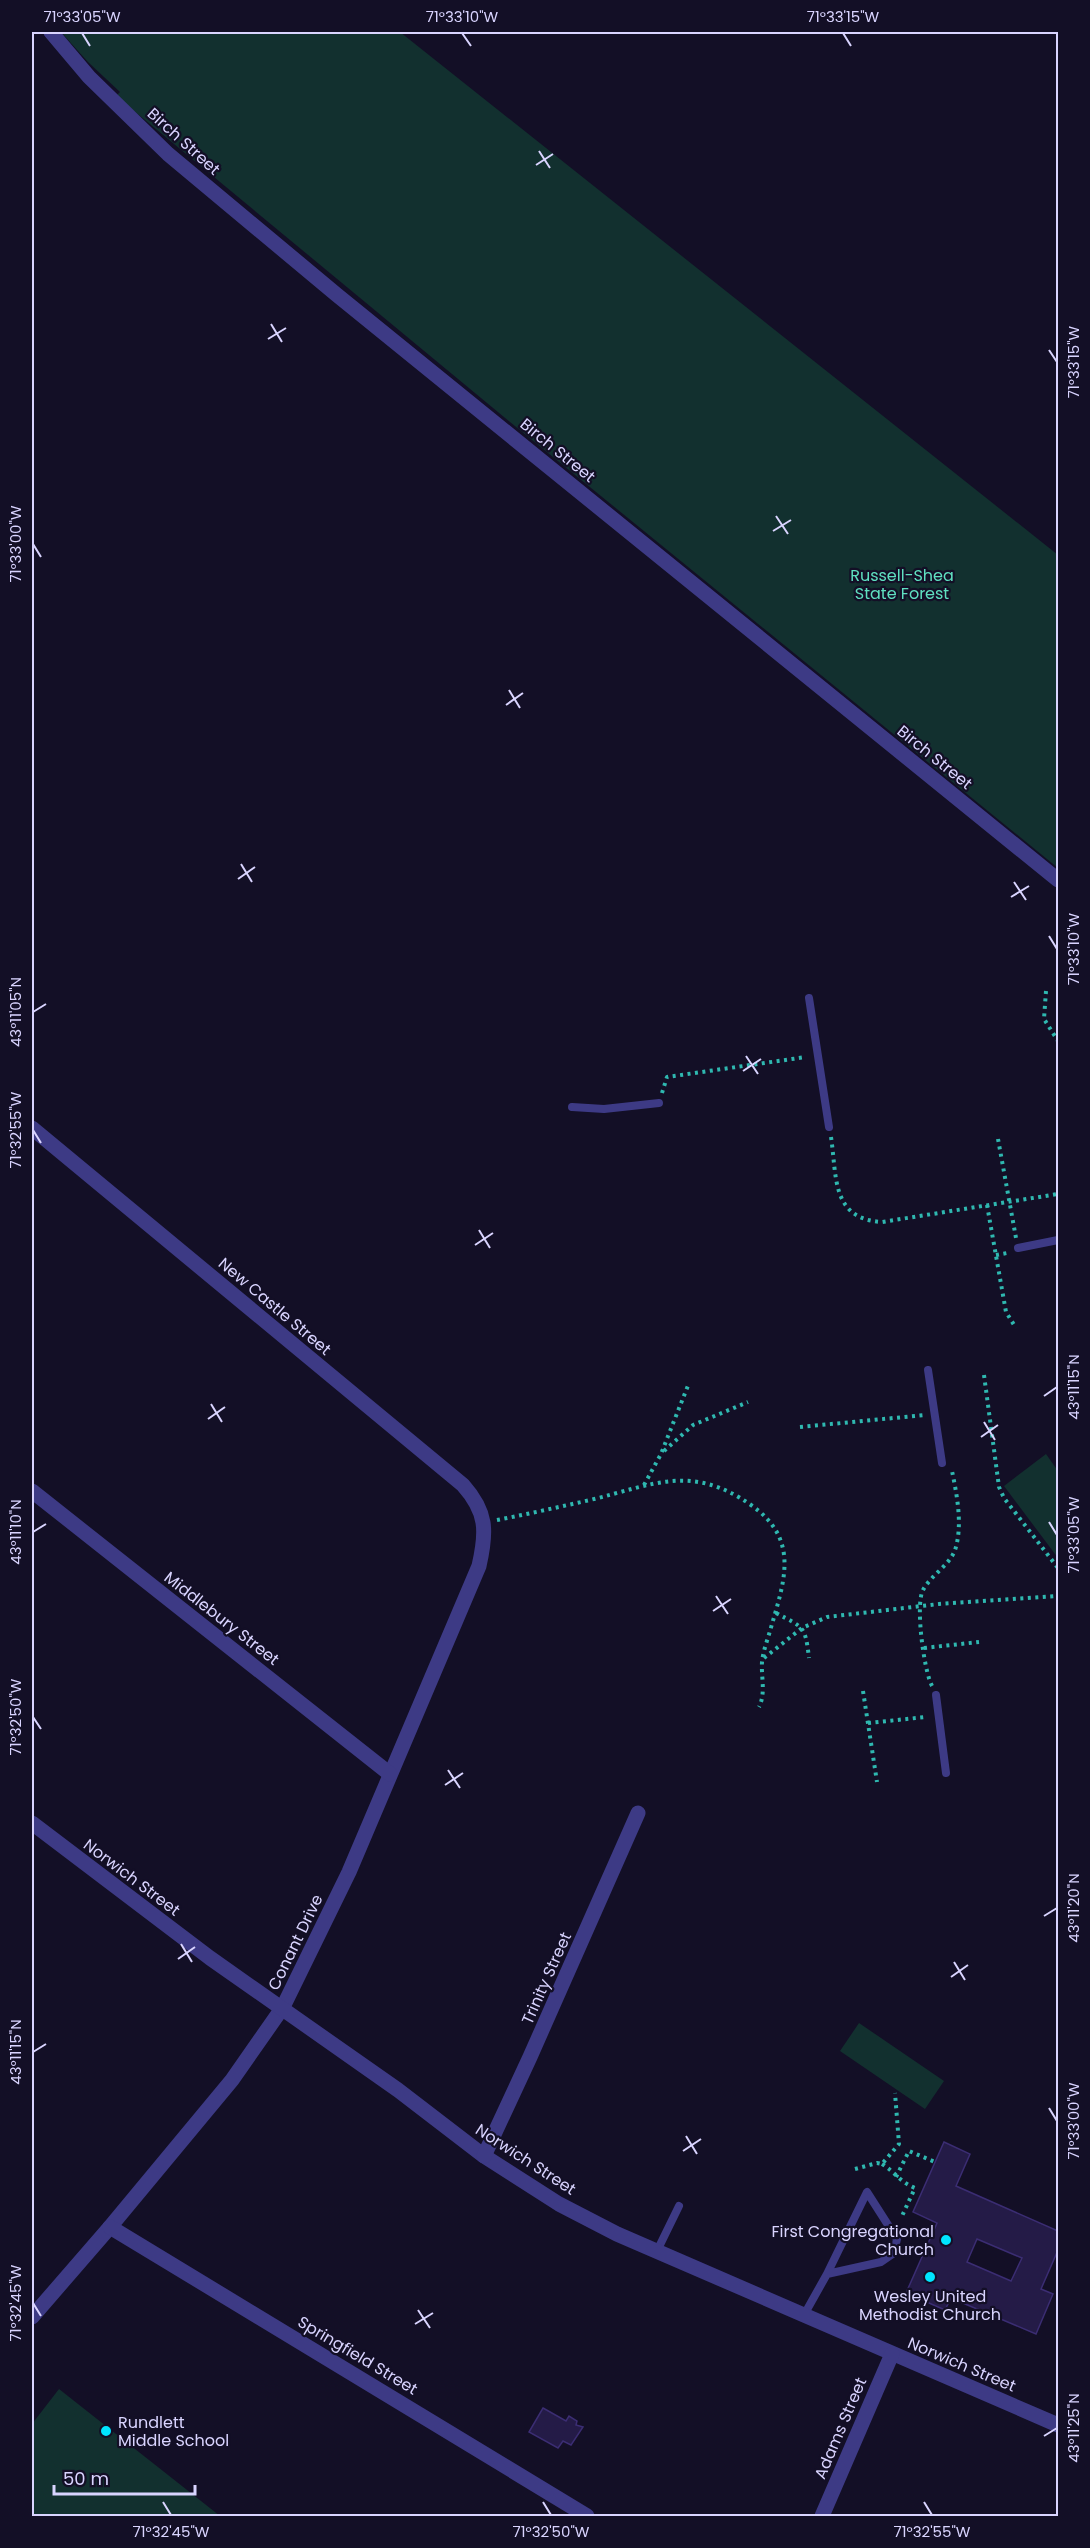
<svg xmlns="http://www.w3.org/2000/svg" width="1090" height="2548" font-family="Poppins,sans-serif">
  <rect width="100%" height="100%" fill="#130f26"/>
  <!-- green -->
  <g fill="#12302f">
    <path d="M61,32H400L1058,555V868L510,422L116,96L120,92L88,62Z"/>
    <path d="M1046,1454L1058,1471V1558L1004,1486Z"/>
    <path d="M859,2023L944,2081L925,2109L840,2051Z"/>
    <path d="M59,2389L220,2516H32V2424Z"/>
  </g>
  <!-- building -->
  <g fill="#241b47" stroke="#3b2d73" stroke-width="1.5" fill-rule="evenodd">
    <path d="M944,2142L970,2154L956,2186L1058,2231V2250L1041,2289L1053,2294L1036,2334L951,2298L945,2310L906,2293L937,2223L913,2212ZM977,2239L1022,2258L1011,2281L967,2262Z"/>
    <path d="M543,2408L566,2421L569,2416L577,2421L576,2425L583,2427L571,2445L563,2441L558,2448L529,2432Z"/>
  </g>
  <g fill="none" stroke-linecap="round" stroke-linejoin="round">
    <!-- path -->
    <g stroke="#2fb8b0" stroke-width="4" stroke-dasharray="3 4.5" stroke-linecap="butt">
      <path d="M1046,991L1044,1019L1058,1041"/>
      <path d="M662,1093L667,1077L806,1057"/>
      <path d="M831,1137C837,1177 831,1219 882,1222L1058,1194"/>
      <path d="M998,1139L1016,1238"/>
      <path d="M987,1205L1006,1312L1016,1328"/>
      <path d="M996,1255L1007,1253"/>
      <path d="M984,1375L999,1487L1004,1498L1058,1568"/>
      <path d="M800,1427L925,1415"/>
      <path d="M664,1451L693,1425L748,1402"/>
      <path d="M644,1485L661,1454L689,1383"/>
      <path d="M497,1520C528,1514 559,1507 590,1500C653,1485 691,1463 751,1505C801,1540 784,1582 770,1631C767,1641 763,1652 762,1662C761,1677 766,1693 759,1707"/>
      <path d="M776,1613C804,1628 805,1625 809,1658"/>
      <path d="M924,1648L979,1642"/>
      <path d="M764,1658L802,1628L827,1617L939,1604L1058,1596"/>
      <path d="M932,1686C924,1671 915,1605 923,1590C931,1575 949,1566 955,1550C963,1526 957,1495 952,1471"/>
      <path d="M863,1691L877,1782"/>
      <path d="M868,1723L926,1717"/>
      <path d="M882,2164C895,2172 900,2182 915,2188L902,2216"/>
      <path d="M855,2169L877,2163L882,2164L899,2144L895,2093"/>
      <path d="M896,2177L909,2151L935,2162"/>
    </g>
    <!-- lane -->
    <g stroke="#3d3a85" stroke-width="8">
      <path d="M809,998L829,1127"/>
      <path d="M572,1107L604,1109L659,1103"/>
      <path d="M1018,1248L1058,1240"/>
      <path d="M928,1370L942,1463"/>
      <path d="M936,1695L946,1773"/>
      <path d="M657,2251L679,2206"/>
      <path d="M804,2315L827,2274L881,2262L894,2253L897,2239L867,2192L827,2274"/>
    </g>
    <!-- street -->
    <g stroke="#3d3a85" stroke-width="15">
      <path d="M51,32L89,77L168,154L337,295L1058,880"/>
      <path d="M32,1128L463,1485C487,1512 487,1531 479,1566L349,1872L283,2007L232,2080L110,2227L32,2317"/>
      <path d="M32,1491L390,1774"/>
      <path d="M32,1823L210,1958L398,2090L484,2156L559,2204L617,2234L1058,2425"/>
      <path d="M484,2156L530,2057L638,1813"/>
      <path d="M110,2227L587,2516"/>
      <path d="M822,2516L892,2354"/>
    </g>
  </g>
  <!-- ticks -->
  <path fill="none" stroke="#d9d4ff" stroke-width="2" d="M82,33L90,46M462,33L471,46M843,33L851,46M539,151L550,168M536,165L553,154M271,324L282,342M268,339L286,328M1049,350L1057,362M776,516L788,534M773,531L791,520M33,544L41,557M509,690L520,708M506,705L523,693M241,864L252,882M238,879L255,867M1014,882L1026,900M1011,897L1029,886M1049,936L1057,949M33,1012L46,1004M746,1056L758,1074M743,1071L761,1059M33,1130L41,1143M479,1230L490,1248M475,1245L493,1233M1044,1396L1057,1387M211,1404L222,1422M208,1419L225,1407M984,1422L995,1440M981,1437L998,1425M1049,1522L1057,1535M33,1532L46,1524M716,1596L728,1614M713,1611L731,1599M33,1717L41,1729M448,1770L460,1788M445,1785L463,1773M1044,1916L1057,1908M181,1944L192,1962M178,1959L195,1947M954,1962L965,1980M951,1977L968,1965M33,2052L46,2044M1049,2108L1057,2121M686,2136L697,2154M683,2151L701,2139M33,2303L41,2316M418,2310L430,2328M415,2324L433,2313M1044,2436L1057,2428M163,2502L171,2515M543,2502L551,2515M924,2502L932,2515"/>
  <!-- markers -->
  <g fill="#00e5ff" stroke="#130f26" stroke-width="2">
    <circle cx="946" cy="2240" r="6"/>
    <circle cx="930" cy="2277" r="6"/>
    <circle cx="106" cy="2431" r="6"/>
  </g>
  <g text-anchor="middle" stroke-width="4.5" stroke-linejoin="round" paint-order="stroke">
    <!-- street labels -->
    <g font-size="16" fill="#d9d4ff" stroke="#130f26">
      <text transform="translate(184 141) rotate(42)" y="6">Birch Street</text>
      <text transform="translate(558 450) rotate(39)" y="6">Birch Street</text>
      <text transform="translate(935 757) rotate(39)" y="6">Birch Street</text>
      <text transform="translate(275 1306) rotate(40)" y="6">New Castle Street</text>
      <text transform="translate(222 1618) rotate(38)" y="6">Middlebury Street</text>
      <text transform="translate(132 1877) rotate(37)" y="6">Norwich Street</text>
      <text transform="translate(295 1942) rotate(-64)" y="6">Conant Drive</text>
      <text transform="translate(546 1978) rotate(-66)" y="6">Trinity Street</text>
      <text transform="translate(526 2159) rotate(33)" y="6">Norwich Street</text>
      <text transform="translate(358 2355) rotate(31)" y="6">Springfield Street</text>
      <text transform="translate(962 2364) rotate(23)" y="6">Norwich Street</text>
      <text transform="translate(840 2428) rotate(-67)" y="6">Adams Street</text>
    </g>
    <!-- park labels -->
    <g font-size="16" fill="#5fe0c0" stroke="#130f26">
      <text x="902" y="581">Russell-Shea<tspan x="902" dy="18">State Forest</tspan></text>
    </g>
    <!-- poi labels -->
    <g font-size="16" fill="#d9d4ff" stroke="#130f26" text-anchor="end">
      <text x="934" y="2237">First Congregational<tspan x="934" dy="18">Church</tspan></text>
      <text x="930" y="2302" text-anchor="middle">Wesley United<tspan x="930" dy="18">Methodist Church</tspan></text>
      <text x="118" y="2428" text-anchor="start">Rundlett<tspan x="118" dy="18">Middle School</tspan></text>
    </g>
  </g>
  <!-- border -->
  <rect width="1090" height="2548" fill="none" stroke="#130f26" stroke-width="66"/>
  <!-- scale -->
  <path d="M54 2485v9h141v-9" fill="none" stroke="#d9d4ff" stroke-width="3"/>
  <text x="63" y="2485" font-size="18" fill="#d9d4ff" stroke="#130f26" stroke-width="4.5" paint-order="stroke">50 m</text>
  <rect x="33" y="33" width="1024" height="2482" fill="none" stroke="#d9d4ff" stroke-width="2"/>
  <g font-size="15" text-anchor="middle" fill="#d9d4ff">
    <text x="82" y="22">71°33'05"W</text>
    <text x="462" y="22">71°33'10"W</text>
    <text x="843" y="22">71°33'15"W</text>
    <text transform="translate(1074 362) rotate(-90)" y="5">71°33'15"W</text>
    <text transform="translate(16 544) rotate(-90)" y="5">71°33'00"W</text>
    <text transform="translate(1074 949) rotate(-90)" y="5">71°33'10"W</text>
    <text transform="translate(16 1012) rotate(-90)" y="5">43°11'05"N</text>
    <text transform="translate(16 1130) rotate(-90)" y="5">71°32'55"W</text>
    <text transform="translate(1074 1387) rotate(-90)" y="5">43°11'15"N</text>
    <text transform="translate(16 1532) rotate(-90)" y="5">43°11'10"N</text>
    <text transform="translate(1074 1535) rotate(-90)" y="5">71°33'05"W</text>
    <text transform="translate(16 1717) rotate(-90)" y="5">71°32'50"W</text>
    <text transform="translate(1074 1908) rotate(-90)" y="5">43°11'20"N</text>
    <text transform="translate(16 2052) rotate(-90)" y="5">43°11'15"N</text>
    <text transform="translate(1074 2121) rotate(-90)" y="5">71°33'00"W</text>
    <text transform="translate(16 2303) rotate(-90)" y="5">71°32'45"W</text>
    <text transform="translate(1074 2428) rotate(-90)" y="5">43°11'25"N</text>
    <text x="171" y="2537">71°32'45"W</text>
    <text x="551" y="2537">71°32'50"W</text>
    <text x="932" y="2537">71°32'55"W</text>
  </g>
</svg>
